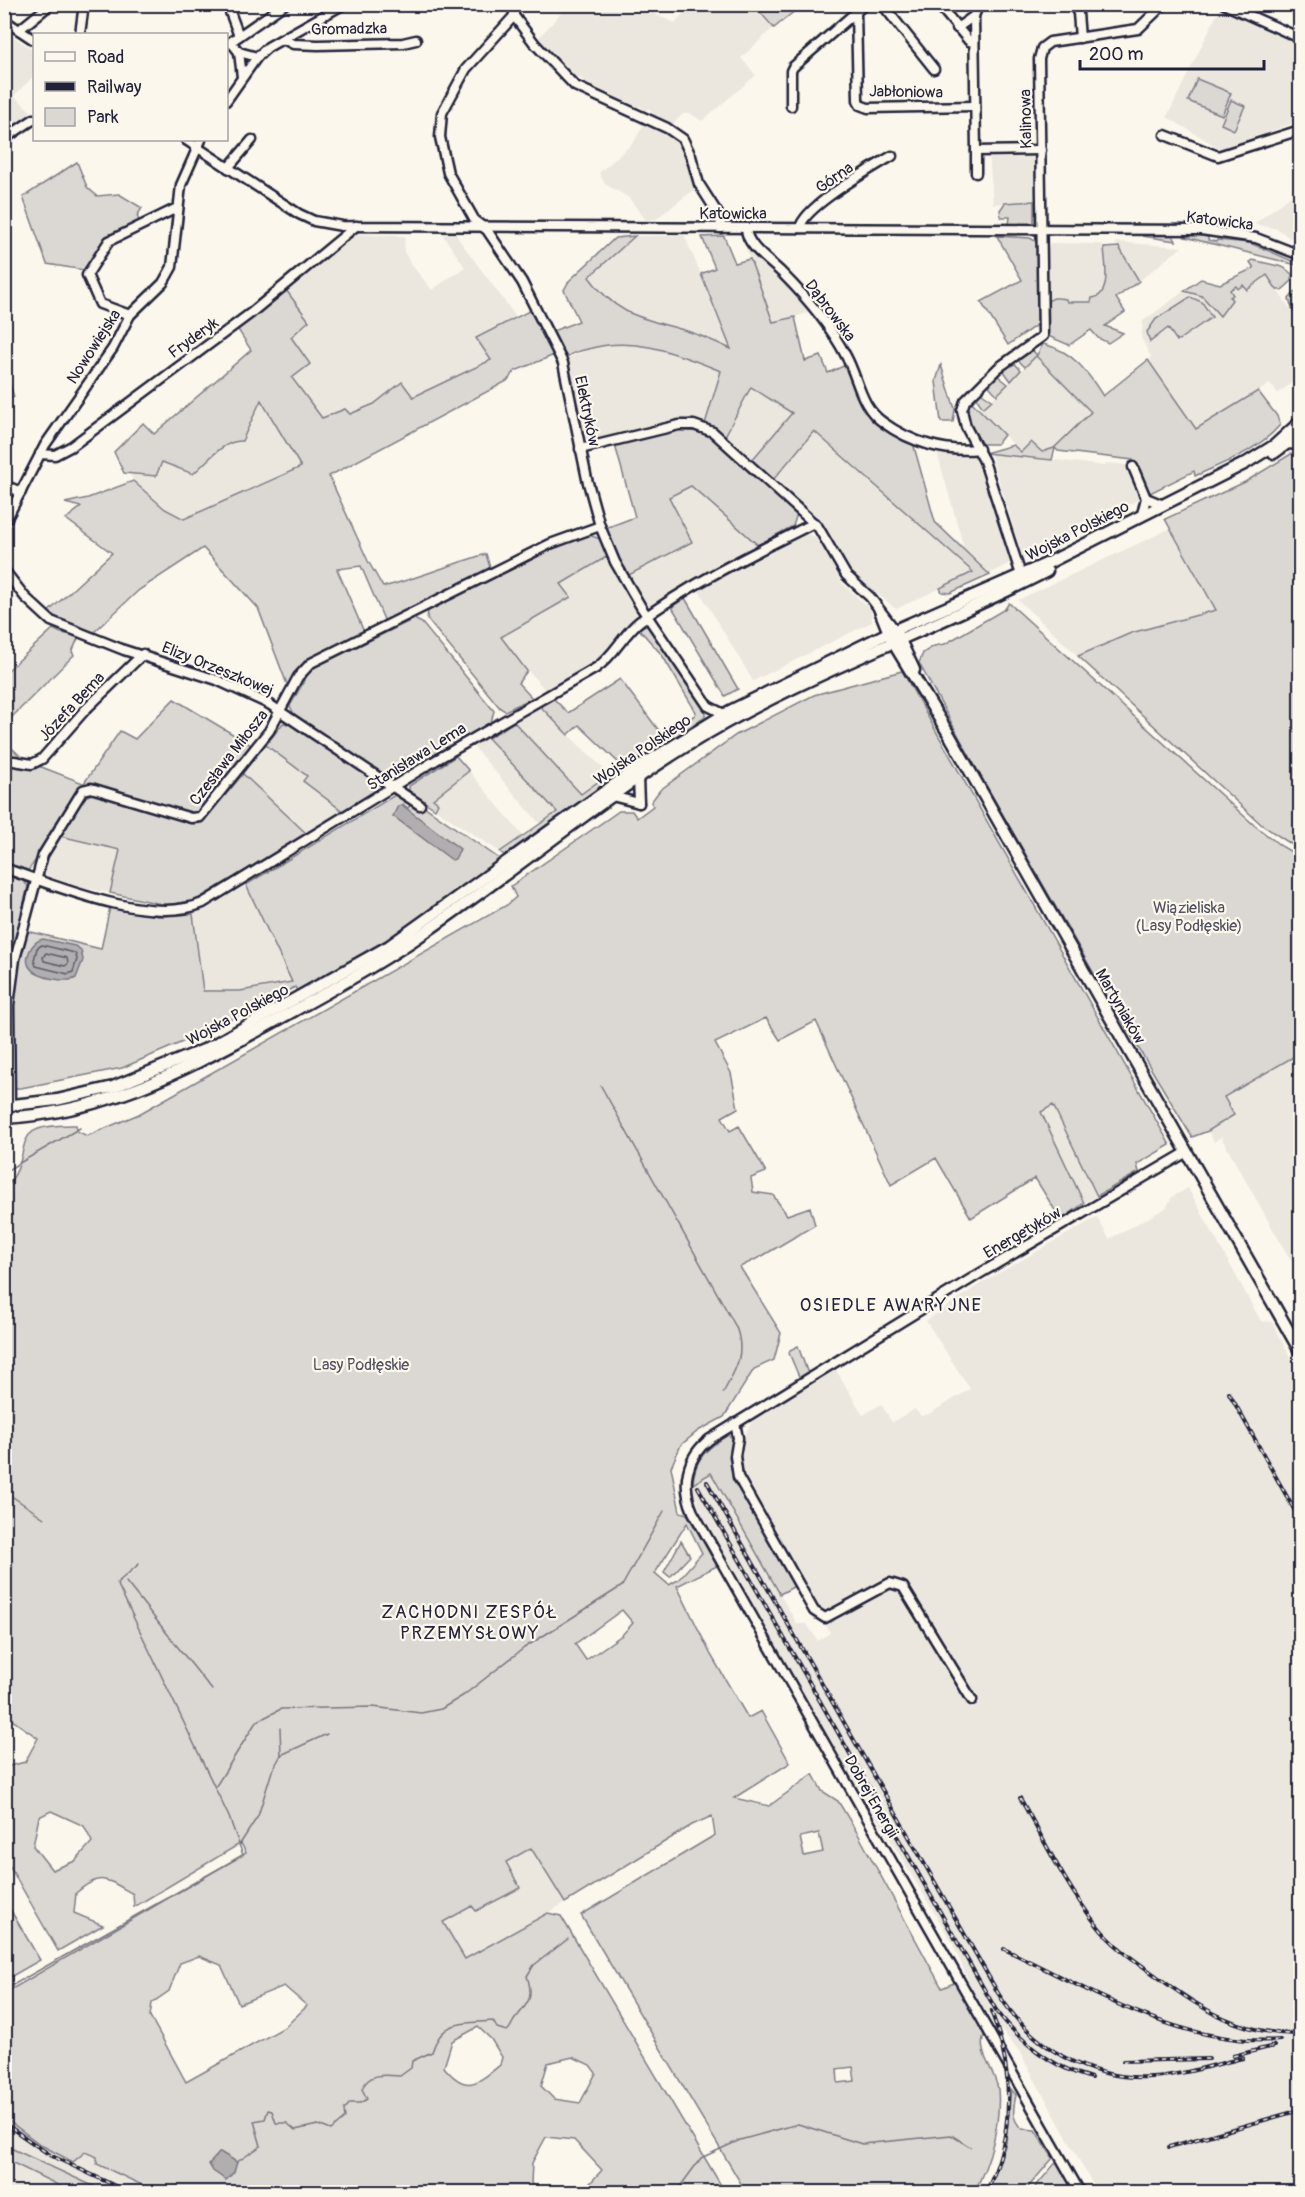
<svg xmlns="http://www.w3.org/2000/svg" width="1305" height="2197" font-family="Pangolin,sans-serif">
  <rect width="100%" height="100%" fill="#fbf7ec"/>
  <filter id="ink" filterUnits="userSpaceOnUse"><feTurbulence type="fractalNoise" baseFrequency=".0167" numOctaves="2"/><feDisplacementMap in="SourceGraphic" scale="12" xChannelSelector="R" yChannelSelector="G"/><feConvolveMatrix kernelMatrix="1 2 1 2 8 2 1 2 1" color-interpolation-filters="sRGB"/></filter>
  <g filter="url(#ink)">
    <!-- built -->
    <g fill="#ebe7df">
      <path d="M568,5H634L648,14L651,12L675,23L691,5H750L773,28L741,58L756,75L702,121L689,113L683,114L672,125L661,121L658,115L655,117L649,108L645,111L640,106L635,109L616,98L591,90L581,78L571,77L540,44L537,40Z"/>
      <path d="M1220,8L1293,40L1295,76L1300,78L1299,121L1221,149L1167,117Z"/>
      <path d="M4,31L34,50V76L14,96L32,112L9,128L4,124Z"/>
      <path d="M645,122L668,133L678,142L685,153L696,188L656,219L646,220L628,197L605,184L599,173L634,142Z"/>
      <path d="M1034,149V201L993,204L989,154Z"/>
      <path d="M1300,189V246L1278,229L1254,224Z"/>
      <path d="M443,227H456L457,237L517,318L476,338L492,360L413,397L402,382L374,404L350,415L344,409L322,418L291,378L286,290L352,234L405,236L404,251L410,263L432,290L465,267L444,237Z"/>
      <path d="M684,235L729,339L732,349L686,331L649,323L617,307L589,278L635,236Z"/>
      <path d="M742,238L770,263L812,312L773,322Z"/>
      <path d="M1115,242L1182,247L1139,281Z"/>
      <path d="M1050,243L1102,244L1106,253L1108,288L1087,319L1046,322V252Z"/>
      <path d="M1255,268L1267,275L1293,313L1295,307L1300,304V377L1278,393L1270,384L1196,429L1148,360L1151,357L1141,338L1143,321L1201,279L1220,284Z"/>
      <path d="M636,343L665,350L721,371L792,413L752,460L720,433L705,424L688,421L587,443L567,358L595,347Z"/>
      <path d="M1036,356L1091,412L1054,448L1042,452H1021L980,411Z"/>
      <path d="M261,399L301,467L184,519L165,509L133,481L131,475L155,476L162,462L201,467L213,454L236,440Z"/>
      <path d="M813,431L880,491L973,573L896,609L853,574L822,522L773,480Z"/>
      <path d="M936,449L974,454L978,458L1010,563L990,574L964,548Z"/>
      <path d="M990,452L1105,466L1106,463L1126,465L1140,499L1023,558Z"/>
      <path d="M691,485L758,545L692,579L650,607L644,605L627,576L692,542L669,497Z"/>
      <path d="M1169,529L1216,610L1131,633L1078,656L1018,600Z"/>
      <path d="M806,534L819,538L842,583L871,610L872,622L753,681L698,589Z"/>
      <path d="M608,556L637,610L636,615L601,658L545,690L500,638L570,597L561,584Z"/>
      <path d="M540,706L578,744L609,774L581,794L514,722Z"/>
      <path d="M488,738L542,795L557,812L540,824L473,746Z"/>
      <path d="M266,745L307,776L303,781L344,812L307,834L243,774Z"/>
      <path d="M469,771L523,836L500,852L435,809L438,803L432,799Z"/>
      <path d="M60,836L120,850L110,893L79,887L45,875L44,868L48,856Z"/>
      <path d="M246,885L293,982L240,991L203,992L193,914Z"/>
      <path d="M1300,1053V1277L1221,1137L1214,1142L1208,1131L1234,1115L1224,1098Z"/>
      <path d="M1054,1105L1097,1196L1084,1203L1041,1112Z"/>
      <path d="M1188,1188L1257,1314L1261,1321L1272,1322L1294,1364L1300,1370V2192H1097L1019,2051L977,2001L952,1942L825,1732L702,1514L693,1491V1484L711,1473L797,1624H807L818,1641L830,1633L815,1600L744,1478L740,1454L743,1438L754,1418L836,1370L863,1415L881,1404L892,1422L915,1409L921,1416L929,1414L970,1389L926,1321L983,1282L1097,1217L1109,1239L1166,1208L1172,1197Z"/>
      <path d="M532,1848L565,1903L465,1959L443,1922L472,1905L476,1911L520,1888L506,1862Z"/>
      <path d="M5,2118L41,2145L73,2162L84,2152L97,2157V2165L157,2192H5L4,2159L15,2164L22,2155L5,2145Z"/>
    </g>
    <!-- green -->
    <g fill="#dbd8d3" stroke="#7e7d87" stroke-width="1.5" fill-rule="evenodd">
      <path d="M761,5V4L802,5L774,28L757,9Z"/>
      <path d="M1197,79L1231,93L1222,115L1188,101Z"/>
      <path d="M1231,100L1245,106L1234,130L1221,124Z"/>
      <path d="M77,162L87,187L97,196L119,194L142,208L137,216L140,223L106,236L84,270L47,264L23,197Z"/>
      <path d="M1034,201V222L1031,224L1009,225L1010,217H1001L1000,210L1005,203Z"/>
      <path d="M1158,233L1172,234L1176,241L1142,236Z"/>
      <path d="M1191,234L1208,237V240L1216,242L1217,240L1250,243L1295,262L1297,265L1185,237Z"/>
      <path d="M635,236L589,277C617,316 642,318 684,330C700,335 716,342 731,349L701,274L715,268L702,237L724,236L735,263L750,259L773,322L795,317L805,361L821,356L828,373L848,364L868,410L913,443L935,522L990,575L950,593L942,592L940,588L973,572L814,431L773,480L752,460L792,413L751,387L725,436L705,424L721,371C677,354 635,335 588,349C581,351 572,352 567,357L550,332L579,321L564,290L569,281L615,238Z"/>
      <path d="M997,236L1030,238L1037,242L1039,323L1008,345L981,302L1022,280Z"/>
      <path d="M1119,247L1139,281L1116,298L1125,312L1105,326L1123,333L1108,343L1098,338L1091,330L1069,345L1048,336L1047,303C1052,296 1059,298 1066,299L1067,302H1091L1092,298C1112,296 1105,262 1104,248Z"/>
      <path d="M1252,260L1283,267L1292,274V281L1282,290H1277L1267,275L1247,290L1243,285L1238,289L1236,286L1230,290L1233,295L1230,297L1232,300L1220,316L1202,296L1184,291L1201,279L1220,284L1254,268L1250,262Z"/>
      <path d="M1300,286V304L1293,311L1289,299Z"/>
      <path d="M286,290L309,321L291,337L310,364L292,378L322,418L345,409L350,414L374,404L402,382L413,397L491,360L476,338L531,310L554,355L515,371L507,381L329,476L368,561L383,587C419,578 451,564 486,554L491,571L385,622L361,566L337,569L364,632L301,665L288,687L258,608L203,548L139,590L93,633L69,626L47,613L112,553L66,519L81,507L65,503L88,498L133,481L165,509L184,519L301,467L261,400L242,441C223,440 207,462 193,474L162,462L156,476L124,473L114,452L143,423L154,434L251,350L237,328Z"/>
      <path d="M1190,297L1202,302L1212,317L1177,341L1168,328L1150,342L1147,332L1156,319Z"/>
      <path d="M1043,344C1073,351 1087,371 1103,396L1148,360L1196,429L1258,391L1277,416L1280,425C1259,450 1223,463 1195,476L1194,471L1148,494L1133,460L1058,451L1055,448L1052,460L985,453L1013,445L1021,452L1031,442L1042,452L1054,448L1091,412L1036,356L1025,367L1017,359L1031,349L1037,355Z"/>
      <path d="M1014,363L1021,370L1011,381L1003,370Z"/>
      <path d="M941,365L955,409L953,422H941L936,381Z"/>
      <path d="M5,368L14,397L5,401H4Z"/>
      <path d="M998,376L1008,384L997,395L990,387L989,381Z"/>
      <path d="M979,391L992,400L983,408L974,395Z"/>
      <path d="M970,400L1004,435L997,444H980C971,428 961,418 970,400Z"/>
      <path d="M678,430L701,432L711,436L776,493L797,514L793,526L758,545L691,486L669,497L692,542L627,576L606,528L635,517L615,445Z"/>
      <path d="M1291,454L1300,455V773L1296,840L1300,842V850L1262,825L1078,656L1131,633L1216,610L1165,519L1245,482Z"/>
      <path d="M589,535L600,539L608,556L561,584L571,597L501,637L527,671L518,683L532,698L505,711L500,708L427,619L428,611L553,549Z"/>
      <path d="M685,598L738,689L725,696L672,607Z"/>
      <path d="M1009,603L1254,825L1281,846L1300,857V1053L1224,1097L1234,1115L1208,1131L1192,1137L1097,979L974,764L919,663L923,653L934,646L945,644L1005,609Z"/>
      <path d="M414,619L422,623L494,711L491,722L393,780L295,716L290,706L311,669Z"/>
      <path d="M643,626H648C661,644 708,696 705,716L506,856L500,852L557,812L488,738L514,722L581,794L621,765L579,725L568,735L540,706L553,698L568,713L620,679L663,736L695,715L696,712L662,655L639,629Z"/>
      <path d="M53,629L61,633L79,636L72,652L74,655L5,724V673Z"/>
      <path d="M902,671L1170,1145L1137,1164L1139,1172L1097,1196L1053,1105L1041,1112L1084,1203L1061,1220L1035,1178L971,1218L936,1158L891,1185L816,1021L780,1040L766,1018L715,1043L731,1073L738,1108L722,1117L730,1131L739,1126L766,1172L751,1178L753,1192L773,1195L787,1215L810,1207L815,1225L764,1255L740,1267L781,1333L774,1360L754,1369L724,1417L698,1431L681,1445L671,1467L680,1512L687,1514L717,1566L677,1586L711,1655L748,1718L761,1711L790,1763L734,1798L769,1806L813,1774L822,1791L838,1801L858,1834L942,1988L956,1982L985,2033C975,2051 995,2070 998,2089C1001,2123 990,2163 974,2192H746L581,1915L715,1835L712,1816L692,1825L565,1903L531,1848L506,1862L520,1888L476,1911L472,1906L443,1922L465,1959L548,1913L561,1916L725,2192H582L602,2170L574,2140L546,2137L532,2163L531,2183L539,2192H157L97,2164V2157L85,2152L73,2162L41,2145L5,2118V1993L246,1853L241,1843L134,1907L133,1894C106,1879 101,1871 76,1893L74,1913L103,1925L58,1951L5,1858V1767L25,1762L38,1738L5,1715L4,1189C40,1151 0,1124 76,1125L77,1131L87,1136L139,1114L507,905L516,897L511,886L619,811H632L637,818L653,806L651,802L660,790L736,735L814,695ZM687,1523L702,1553L678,1580L669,1585L655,1573ZM622,1610L633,1623L622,1635L586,1660L575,1644ZM51,1811L84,1826L92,1842L75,1861L52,1870L33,1846L39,1817ZM819,1833L823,1852L804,1856L800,1837ZM199,1956L221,1965L239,2004L284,1986L307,2006L285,2027L186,2082L150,2016L152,2003L169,1991L180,1963ZM478,2027L491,2039L502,2057L500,2065C477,2084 466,2094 444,2067L452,2041ZM573,2057L590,2065L596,2073L580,2103L554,2099L541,2086L548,2063ZM853,2067L855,2081L838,2083L837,2069Z"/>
      <path d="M174,699L251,745L246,756L200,813L191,814L84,783L120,731L135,739Z"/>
      <path d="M283,723L294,725L376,779V792L344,812L303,781L307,776L266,745Z"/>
      <path d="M4,741L26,761L83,783C75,795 33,868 28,870L5,863Z"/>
      <path d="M456,756L469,771L433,799L438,803L435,809L409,791V786Z"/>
      <path d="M243,774L307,834L196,900L166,905L110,893L120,850L60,836L84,797L93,794L194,824L202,823Z"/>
      <path d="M395,795L405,800L403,804L408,808L413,801L418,802L501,860L400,932L298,993L295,987L199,1035L122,1068L21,1088H5L4,874L23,881L28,886L8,968H17L27,931L101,949L110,907L158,916L193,914L203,991H240L292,982L246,885Z"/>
      <path d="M798,1346L808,1374L800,1379L789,1353L790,1350Z"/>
      <path d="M728,1435L732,1438V1457L793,1581V1587L780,1594L711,1473L693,1484C694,1459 708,1447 728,1435Z"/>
      <path d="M681,1541L690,1556L670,1577L664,1572Z"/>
      <path d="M4,1899L40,1960L5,1980H4Z"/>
      <path d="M1011,2089L1016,2095C1013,2109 1011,2119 1022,2129L1035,2130L1053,2158L1024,2192H988L1006,2143Z"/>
      <path d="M4,2145L106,2192H72L5,2159Z"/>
      <path d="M1058,2160L1074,2192H1031Z"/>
    </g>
    <!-- water -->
    <g fill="#b1aeb0" stroke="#787681" stroke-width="1.5">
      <path d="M402,805L460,849L455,859L452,860L393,816L398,806Z"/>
      <path d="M43,939L75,946L81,950L83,960L76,978C67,983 38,978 31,969C22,959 32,941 43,939Z"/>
      <path d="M220,2152L237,2162L234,2172L226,2180L213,2171L209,2164Z"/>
    </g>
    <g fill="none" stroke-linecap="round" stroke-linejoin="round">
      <!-- shore -->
      <g stroke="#5b5a6a" stroke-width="1.5">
        <path d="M42,945L75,953L77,959L73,972L68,974L36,966L34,960L37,948Z"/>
        <path d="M46,953L67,958L68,964L65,966L44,961L43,957Z"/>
      </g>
      <!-- stream -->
      <g stroke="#787681" stroke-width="1.5">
        <path d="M601,1086L736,1327C746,1354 736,1369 723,1393"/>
        <path d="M4,1172L80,1128"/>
        <path d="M4,1491L44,1518"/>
        <path d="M126,1582L212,1690"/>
        <path d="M281,1755L327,1734"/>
        <path d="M216,1786L256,1722L281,1709L373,1707L421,1713L441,1709L464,1695L524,1648L622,1586L664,1511"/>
        <path d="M240,1844L258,1816L272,1771L281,1755L280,1728"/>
        <path d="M4,1990L243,1855L229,1817L117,1583L139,1564"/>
        <path d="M237,2162L261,2146L254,2121L265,2119L268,2110L272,2111L276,2123H287L295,2130L318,2125L331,2130L345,2118L344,2110L350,2103H360L367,2099L362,2089C369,2072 385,2075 400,2076L411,2068L412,2061L432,2052C443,2018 464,2024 493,2021L497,2028L507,2031C512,2027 511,2024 515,2019C529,2002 534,1998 527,1976L534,1965L568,1939"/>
        <path d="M676,2192L701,2158L740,2140L798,2124L862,2144L951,2135L970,2147"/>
      </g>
      <!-- minor casing -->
      <g stroke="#22223b" stroke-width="13">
        <g id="minor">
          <path d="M227,4L239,36"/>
          <path d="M514,4V16L535,44L575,86L667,128L683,139L691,156L699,184L720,217L721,228"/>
          <path d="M865,4L856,12L858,100L860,105L868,108L974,106"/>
          <path d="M882,4L934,69"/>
          <path d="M938,4L969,41L974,42"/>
          <path d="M982,4L978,6L974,16L976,151L1041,150"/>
          <path d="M1073,4L1078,13L1080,38"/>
          <path d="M1224,4L1300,38"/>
          <path d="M514,16L466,69L442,113L440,137L448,173L475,221L487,230L522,282L563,363L587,479L600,526L615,562L641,607L708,706L724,714"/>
          <path d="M4,20L34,40"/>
          <path d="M957,28L974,16"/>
          <path d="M19,30L51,4"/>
          <path d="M80,34L84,4"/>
          <path d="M283,39L293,44L318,45L403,43L416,40"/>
          <path d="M231,42L239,52L257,57"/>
          <path d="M226,45L285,4"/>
          <path d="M239,52L242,77"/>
          <path d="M226,101L257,57L268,47L344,4"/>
          <path d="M791,106V71L793,67L856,12"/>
          <path d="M1165,135L1218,156L1300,130"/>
          <path d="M4,139L34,119"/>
          <path d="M186,140L299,214L314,221L342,226L1201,230L1256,238L1300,255"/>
          <path d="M976,151V173"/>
          <path d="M228,168L252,140"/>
          <path d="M746,228C746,246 770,261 782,273C806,297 831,327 846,356C859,380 860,407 884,423C910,442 946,453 979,449"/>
          <path d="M800,228C803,207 872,168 892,156"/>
          <path d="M130,315L100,304L87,275L109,241L177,208"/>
          <path d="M1287,444L1300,445"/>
          <path d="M580,449L679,425H694L713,432L818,527L846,575L870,597L895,630"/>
          <path d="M40,454L55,455L72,446L251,313L356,226"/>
          <path d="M1133,467L1146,498"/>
          <path d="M4,485L21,492"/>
          <path d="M1142,514L1146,498L1161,504"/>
          <path d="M4,524L45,445L113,348L130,315L163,283L172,267L181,185L201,140"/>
          <path d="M4,570L25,597L51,621L124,650L217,680L269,704L420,805"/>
          <path d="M1021,575L984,461L966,427L962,410L965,401L998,368L1043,336L1039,59L1042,48L1050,42L1138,29L1164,4"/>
          <path d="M878,608L888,633"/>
          <path d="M14,761L32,764L42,759L85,710L143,654"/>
          <path d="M638,778L639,803"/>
          <path d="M612,796L639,803"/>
          <path d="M4,868C56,886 151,926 203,903L436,760L596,668C615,655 623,634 640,621C694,581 755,553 814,523"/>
          <path d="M10,1106L9,1005L15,959L43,855L83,790L91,788L191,818L200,817L269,731L298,677L311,663L550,544L600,526"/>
          <path d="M735,1423L738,1438L735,1456L738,1477L814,1611L825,1618L890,1583L903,1587L972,1700"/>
          <path d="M1080,2192L693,1512C681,1485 686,1457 710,1439L979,1274L1187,1152"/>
        </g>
      </g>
      <!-- major casing -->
      <g stroke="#22223b" stroke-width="15">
        <g id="major">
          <path d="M1274,453L1300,434"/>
          <path d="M898,636L914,670"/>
          <path d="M891,639L950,736L1300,1351"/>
          <path d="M4,1106L57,1100L113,1087L204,1050L389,946L639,767L730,711L888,633L1046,564L1246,463L1275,445L1300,422"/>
          <path d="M4,1118C103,1112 176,1075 261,1029C313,1000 366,972 415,939C508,876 593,804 688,745C801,675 929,632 1047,571"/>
        </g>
      </g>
      <!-- minor -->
      <use href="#minor" stroke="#fbf7ec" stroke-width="8"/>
      <!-- major -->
      <use href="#major" stroke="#fbf7ec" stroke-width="10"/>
      <!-- rail casing -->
      <g stroke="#22223b" stroke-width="4">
        <g id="rail">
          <path d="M1229,1393L1300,1520"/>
          <path d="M707,1482L998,1993C1031,2047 1088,2081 1152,2077C1183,2075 1213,2065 1243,2058"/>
          <path d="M698,1487L996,2010C1021,2043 1052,2067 1091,2078"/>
          <path d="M1020,1798C1044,1840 1066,1886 1096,1924C1112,1945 1134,1960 1155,1975C1200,2009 1242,2035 1300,2034"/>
          <path d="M1004,1949C1089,1989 1181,2047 1280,2040"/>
          <path d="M1233,2056L1274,2046"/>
          <path d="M1123,2061L1209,2059"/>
          <path d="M4,2123L50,2155L128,2192"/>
          <path d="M1169,2147L1300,2110"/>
          <path d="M986,2192C1015,2135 1014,2070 991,2011"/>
        </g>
      </g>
      <!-- rail -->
      <use href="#rail" stroke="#fbf7ec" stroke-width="1.5" stroke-dasharray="4.5" stroke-linecap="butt"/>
    </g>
  </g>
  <g text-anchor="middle" stroke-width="4.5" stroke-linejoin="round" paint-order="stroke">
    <!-- street labels -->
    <g font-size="16" fill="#22223b" stroke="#fbf7ec">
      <text transform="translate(349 28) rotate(-1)" y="6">Gromadzka</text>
      <text transform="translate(906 91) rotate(1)" y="6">Jabłoniowa</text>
      <text transform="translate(1025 119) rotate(-91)" y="6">Kalinowa</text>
      <text transform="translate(834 177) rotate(-35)" y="6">Górna</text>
      <text x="733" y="219">Katowicka</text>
      <text transform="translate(1220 220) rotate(7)" y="6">Katowicka</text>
      <text transform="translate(831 310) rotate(53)" y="6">Dąbrowska</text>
      <text transform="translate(193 337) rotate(-36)" y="6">Fryderyk</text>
      <text transform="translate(93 346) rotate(-57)" y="6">Nowowiejska</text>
      <text transform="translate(588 411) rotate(78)" y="6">Elektryków</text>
      <text transform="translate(1077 530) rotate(-27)" y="6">Wojska Polskiego</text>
      <text transform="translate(218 668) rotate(22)" y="6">Elizy Orzeszkowej</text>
      <text transform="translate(71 706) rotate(-47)" y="6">Józefa Bema</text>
      <text transform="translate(642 749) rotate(-34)" y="6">Wojska Polskiego</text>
      <text transform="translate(416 756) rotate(-32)" y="6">Stanisława Lema</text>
      <text transform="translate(228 757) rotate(-52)" y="6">Czesława Miłosza</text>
      <text transform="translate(1121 1006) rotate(60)" y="6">Martyniaków</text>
      <text transform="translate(237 1014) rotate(-28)" y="6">Wojska Polskiego</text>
      <text transform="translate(1022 1232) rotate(-30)" y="6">Energetyków</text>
      <text transform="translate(872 1796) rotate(60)" y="6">Dobrej Energii</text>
    </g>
    <!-- park labels -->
    <g font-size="16" fill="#505061" stroke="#fbf7ec">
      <text x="1189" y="913">Wiązieliska<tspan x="1189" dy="18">(Lasy Podłęskie)</tspan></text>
      <text x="361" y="1370">Lasy Podłęskie</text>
    </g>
    <!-- neighbourhood labels -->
    <g font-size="18" letter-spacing="1.5" fill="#22223b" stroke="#fbf7ec">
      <text x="891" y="1311">OSIEDLE AWARYJNE</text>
      <text x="470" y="1618">ZACHODNI ZESPÓŁ<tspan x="470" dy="21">PRZEMYSŁOWY</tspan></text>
    </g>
  </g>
  <!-- margin -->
  <rect width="1305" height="2197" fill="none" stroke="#fbf7ec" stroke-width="24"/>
  <rect x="12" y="12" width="1281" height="2173" fill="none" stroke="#22223b" stroke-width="2" filter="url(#ink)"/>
  <!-- legend -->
  <rect x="33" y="33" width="195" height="108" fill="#fbf7ec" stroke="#a4a2a5" stroke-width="1.5"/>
  <rect x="45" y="52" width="30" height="9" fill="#fbf7ec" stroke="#a4a2a5" stroke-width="1.5"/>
  <text x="87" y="63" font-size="18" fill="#22223b">Road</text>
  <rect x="45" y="82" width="30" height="9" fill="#22223b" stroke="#a4a2a5" stroke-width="1.5"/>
  <text x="87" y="93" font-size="18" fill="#22223b">Railway</text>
  <rect x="45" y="108" width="30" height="18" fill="#dbd8d3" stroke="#a4a2a5" stroke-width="1.5"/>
  <text x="87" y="123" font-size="18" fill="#22223b">Park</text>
  <!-- scale -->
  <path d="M1080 60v9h184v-9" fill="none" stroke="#22223b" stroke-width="3"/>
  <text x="1089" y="60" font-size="18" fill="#22223b" stroke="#fbf7ec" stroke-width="4.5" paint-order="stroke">200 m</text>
</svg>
